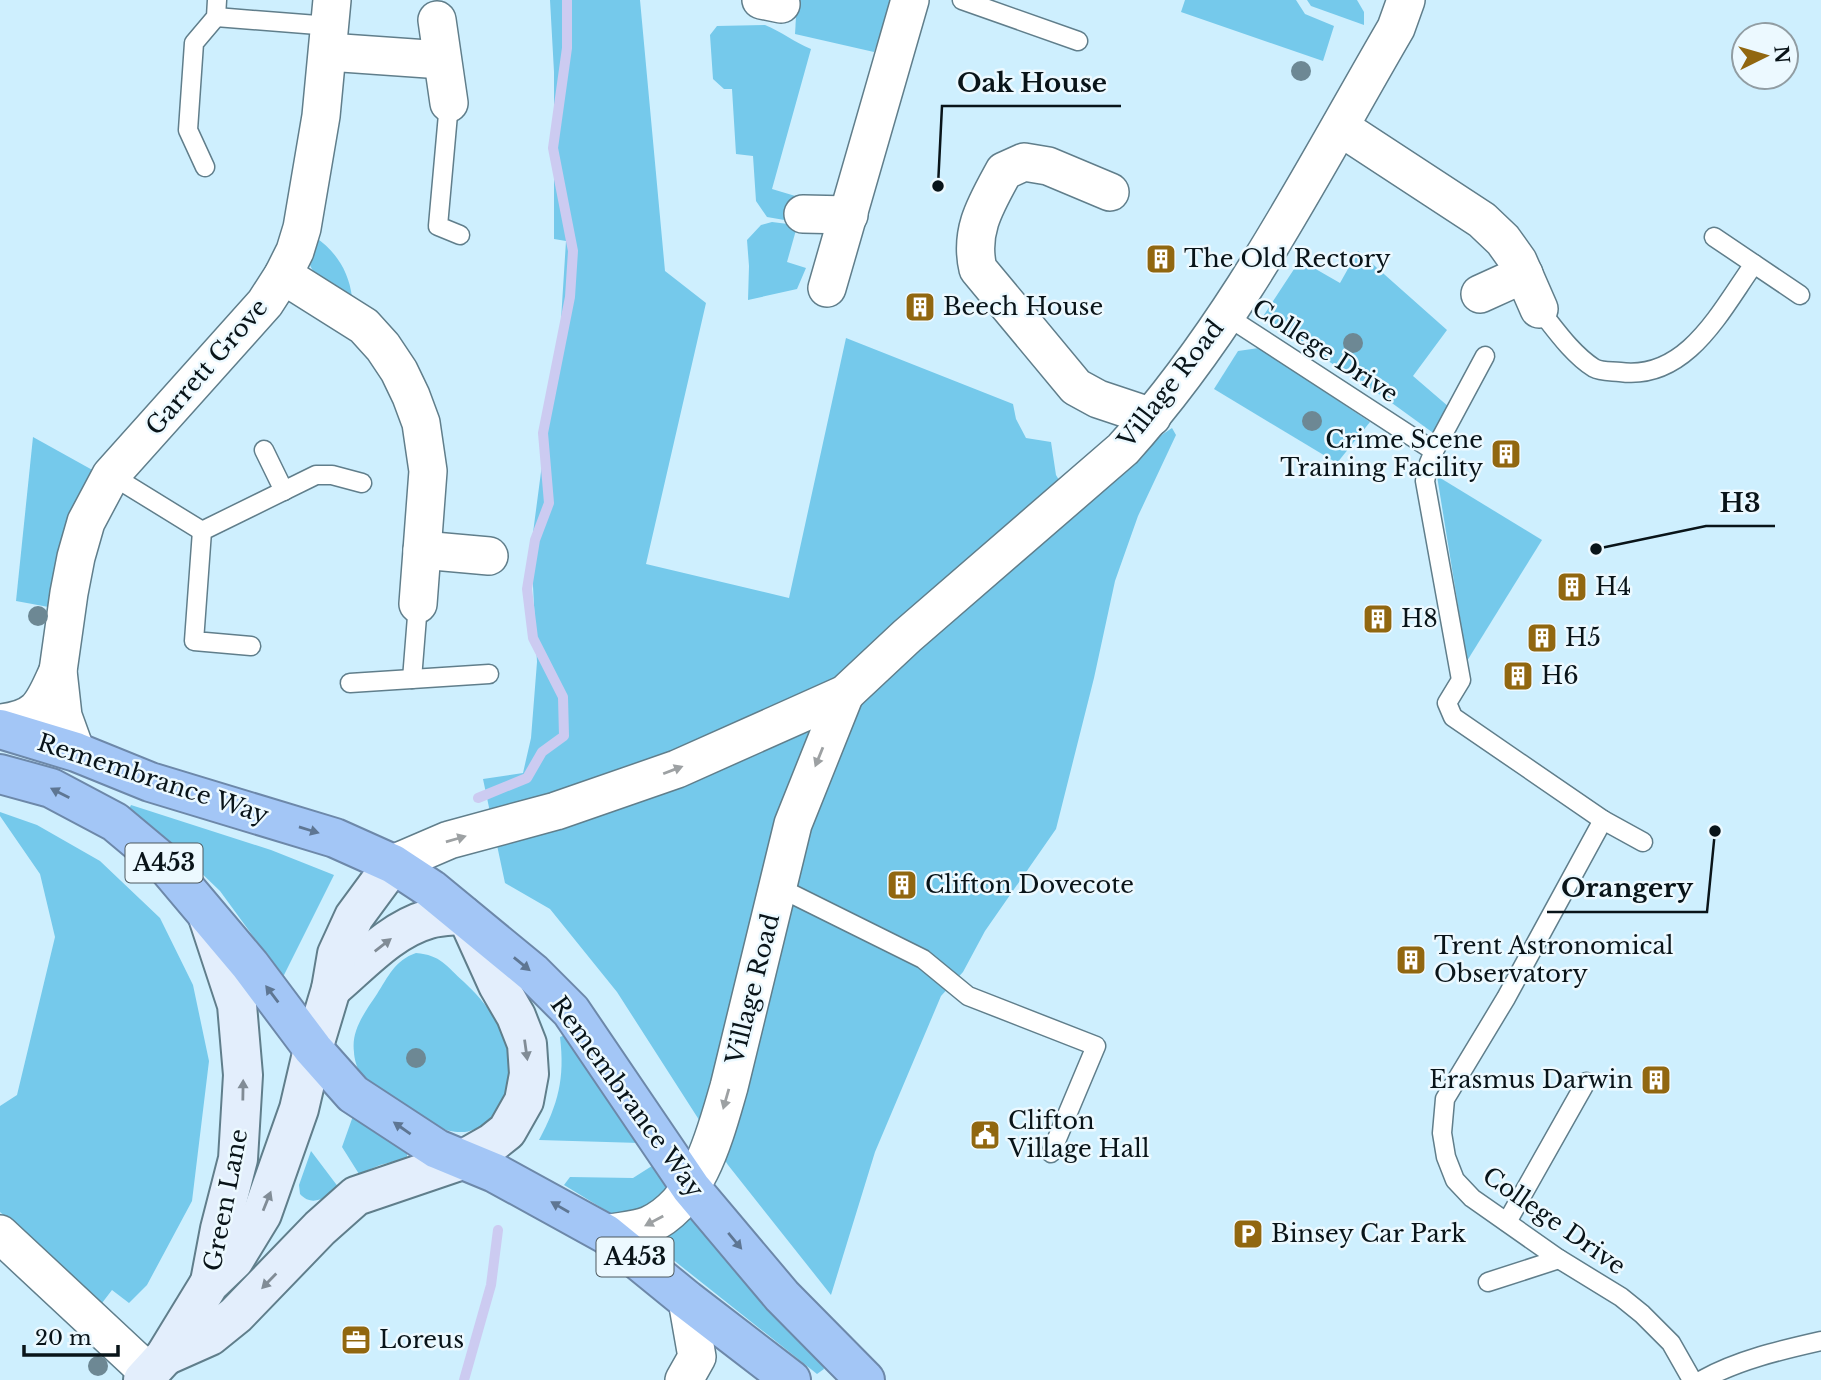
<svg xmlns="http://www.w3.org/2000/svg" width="1821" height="1380" font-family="'Libre Baskerville',serif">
  <rect width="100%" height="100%" fill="#ceeffe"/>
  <!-- green -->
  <g fill="#75c9eb">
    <path d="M550,0H640L665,271L706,303L646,564L789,598L846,338L1013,404L1016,419L1026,438L1051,442L1056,475L1077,510L1151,442L1172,428L1176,435L1138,516L1115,581L1094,678L1056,829L985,931L963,972L941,996L875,1152L831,1295L728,1165L617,992L550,909L505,883L483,779L523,773L531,738L537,662L531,548L561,320L566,241L554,239V72Z"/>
    <path d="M797,0H893L874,52L795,34Z"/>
    <path d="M1185,0H1296L1305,14L1334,26L1323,61L1181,12Z"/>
    <path d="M1307,0H1357L1364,12V25L1311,6Z"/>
    <path d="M765,25C782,32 794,42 811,49L772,189L802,198L796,222L767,217L756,201L753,156L736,154L732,89H724L713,79L710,35L717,26Z"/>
    <path d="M772,222L788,224L796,230L787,262L806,268L797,289L748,300L749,266L747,240L761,225Z"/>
    <path d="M315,237C336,251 349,272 352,297C339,289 310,278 309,260C309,253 313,244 315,237Z"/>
    <path d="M1358,251L1447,330L1413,376L1449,407L1436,435L1385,398L1262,318L1300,260L1340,283Z"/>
    <path d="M1259,348L1370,422L1337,463L1214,389L1238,351Z"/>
    <path d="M33,437L96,472L54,608L16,601Z"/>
    <path d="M1437,476L1542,540L1467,661Z"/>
    <path d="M131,805L271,850L334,875L283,977L220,891L167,840L128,811Z"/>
    <path d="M0,812L37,825L100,861L160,918L193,985L209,1061L192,1201L147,1285L129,1303L112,1290L102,1303L0,1212V1106L17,1095L55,937L40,874L0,816Z"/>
    <path d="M416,953C441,955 446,966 464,982C496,1012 529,1059 502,1104C493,1118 478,1133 460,1132C454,1132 444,1130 439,1127C423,1120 369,1086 360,1073C357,1068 354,1058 354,1052C351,1030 365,1012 377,994C388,977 395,960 416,953Z"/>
    <path d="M565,1035L640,1143L539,1140C558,1104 565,1079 560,1037Z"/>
    <path d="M353,1116L407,1151V1158L380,1165L359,1174L342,1147Z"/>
    <path d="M311,1151L339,1188C326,1197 313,1208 300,1194L299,1185Z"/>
    <path d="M655,1164L672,1190L664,1201L624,1218L610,1213L564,1185L570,1177L633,1178Z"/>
    <path d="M688,1214L822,1362L824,1369L817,1374L657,1247Z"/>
  </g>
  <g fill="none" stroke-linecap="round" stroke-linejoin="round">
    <!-- stream -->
    <g stroke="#cccbf1" stroke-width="10">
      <path d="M478,798L527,778L542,752L564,736L563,697L533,638L527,589L535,540L549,503L543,433L570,297L573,251L553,148L567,48V0"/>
      <path d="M464,1380L491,1285L498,1230"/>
    </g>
    <!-- lane casing -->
    <g stroke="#607e8b" stroke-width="21">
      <g id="lane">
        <path d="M962,0L1078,41"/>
        <path d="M216,17L330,26"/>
        <path d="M449,103L438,226L460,235"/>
        <path d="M205,167L188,130L194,43L216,17L217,0"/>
        <path d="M1714,237L1800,295"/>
        <path d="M1539,309C1555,329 1572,354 1594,368C1601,372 1612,371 1620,372C1687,381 1721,310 1754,264"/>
        <path d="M1225,315L1434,451L1429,463L1425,481L1461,680L1447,703L1453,717L1603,820L1506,998L1445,1099L1442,1133L1446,1157L1455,1180L1472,1198L1559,1259L1621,1297L1642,1314L1671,1343L1692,1380"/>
        <path d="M264,450L284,491"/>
        <path d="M1434,451L1485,356"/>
        <path d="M111,475L202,531"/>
        <path d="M251,646L194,641L202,531L316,475H332L362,483"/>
        <path d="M412,679L418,604"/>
        <path d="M350,683L489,674"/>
        <path d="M1603,820L1643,842"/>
        <path d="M777,890L792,894L923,959L968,996L1096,1046L1051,1153"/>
        <path d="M1507,1222L1586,1082"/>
        <path d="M1488,1282L1559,1259"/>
        <path d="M1702,1380C1738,1360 1781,1350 1821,1341"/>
      </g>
    </g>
    <!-- street casing -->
    <g stroke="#607e8b" stroke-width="40">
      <g id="street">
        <path d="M761,0L781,4"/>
        <path d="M437,20L449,103"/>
        <path d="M328,52L442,60"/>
        <path d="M1340,127L1482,220L1503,240L1518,261L1539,309"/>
        <path d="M1110,192L1048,166L1024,162L1004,171C986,204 969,231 978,269L1076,387L1098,399L1152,417"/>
        <path d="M803,214L849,215"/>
        <path d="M283,275L364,326L383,347L399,371L411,396L421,423L428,471L418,604"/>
        <path d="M827,288L910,0"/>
        <path d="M1480,294L1524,274"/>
        <path d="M422,550L489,556"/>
        <path d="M0,723C40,719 43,703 58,671"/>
        <path d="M76,752L63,716L58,671L69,593L76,557L86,522L111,475L265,303L283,275L295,251L302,228L321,116L332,0"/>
        <path d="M393,864L449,840L556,811L677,769L845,694L907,636L1123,449C1236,324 1312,172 1396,28L1406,0"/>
        <path d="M0,1234L149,1373"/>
        <path d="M606,1234C620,1231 637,1230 649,1225C699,1202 715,1135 729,1087L793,824L845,694"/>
        <path d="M684,1380L697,1357L687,1300"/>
      </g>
    </g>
    <!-- secondary casing -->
    <g stroke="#607e8b" stroke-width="42">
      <g id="secondary">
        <path d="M208,917L237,1005L243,1075L238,1159L220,1229L210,1282"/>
        <path d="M331,989C361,964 390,930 429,919C439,916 451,916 462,915"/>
        <path d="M165,1356L210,1336L236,1315L320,1228L356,1196L462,1160L492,1143L507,1131L524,1101L529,1074L527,1044L516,1016L498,985L469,921"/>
        <path d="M143,1380L165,1356L209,1284L234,1260L262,1214L299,1109L313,1049L331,989L337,954L354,917L393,864"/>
      </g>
    </g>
    <!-- highway casing -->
    <g stroke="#6d88a9" stroke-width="42">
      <g id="highway">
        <path d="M0,729L76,752L150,782L335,838L393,864L431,889L533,973L571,1011L691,1188L782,1296L865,1380"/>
        <path d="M0,774L51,788L115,822L164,863L250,965L313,1049L353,1094L437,1149L495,1173L606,1234L687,1300L791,1380"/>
      </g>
    </g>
    <!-- lane -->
    <use href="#lane" stroke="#fff" stroke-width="18"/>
    <!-- street -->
    <use href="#street" stroke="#fff" stroke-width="37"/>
    <!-- secondary -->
    <use href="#secondary" stroke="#e3eefc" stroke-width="38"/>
    <!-- highway -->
    <use href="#highway" stroke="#a3c6f6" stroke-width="38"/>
  </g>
  <!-- trees -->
  <g fill="#6d8894">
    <circle cx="1301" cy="71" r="10"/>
    <circle cx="1353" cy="343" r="10"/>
    <circle cx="1312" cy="421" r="10"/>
    <circle cx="38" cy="616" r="10"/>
    <circle cx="416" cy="1058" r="10"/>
    <circle cx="98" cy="1366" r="10"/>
  </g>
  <!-- one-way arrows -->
  <defs><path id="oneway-solid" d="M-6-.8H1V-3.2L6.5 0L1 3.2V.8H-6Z" transform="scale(1.75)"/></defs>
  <g fill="#9da1a3">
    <use href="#oneway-solid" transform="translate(819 757) rotate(112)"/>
    <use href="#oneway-solid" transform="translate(673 770) rotate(-21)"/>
    <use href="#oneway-solid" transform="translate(456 839) rotate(-16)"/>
    <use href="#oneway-solid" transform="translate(726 1099) rotate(106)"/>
    <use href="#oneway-solid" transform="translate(654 1221) rotate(152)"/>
  </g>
  <g fill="#5e7693">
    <use href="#oneway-solid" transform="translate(60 793) rotate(-153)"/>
    <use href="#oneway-solid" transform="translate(309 830) rotate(17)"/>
    <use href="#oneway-solid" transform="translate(522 964) rotate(39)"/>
    <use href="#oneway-solid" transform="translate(272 994) rotate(-127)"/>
    <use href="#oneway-solid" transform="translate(402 1128) rotate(-145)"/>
    <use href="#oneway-solid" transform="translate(560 1207) rotate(-150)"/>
    <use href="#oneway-solid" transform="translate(735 1241) rotate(50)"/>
  </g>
  <g fill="#818c96">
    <use href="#oneway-solid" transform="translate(383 945) rotate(-38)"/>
    <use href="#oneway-solid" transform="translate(526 1050) rotate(82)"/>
    <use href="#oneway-solid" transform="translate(243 1090) rotate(-89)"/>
    <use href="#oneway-solid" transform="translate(267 1201) rotate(-68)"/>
    <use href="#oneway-solid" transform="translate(269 1281) rotate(134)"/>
  </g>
  <!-- icons -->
  <defs>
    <g id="building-square" transform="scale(1.575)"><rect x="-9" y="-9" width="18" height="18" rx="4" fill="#916710" stroke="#ecf9ff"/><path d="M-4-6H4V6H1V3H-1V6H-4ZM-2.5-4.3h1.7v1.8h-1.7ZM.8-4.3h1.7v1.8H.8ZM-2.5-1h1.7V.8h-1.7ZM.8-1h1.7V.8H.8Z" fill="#fff"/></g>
    <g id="civic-square" transform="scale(1.575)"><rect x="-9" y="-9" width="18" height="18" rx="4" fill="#916710" stroke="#ecf9ff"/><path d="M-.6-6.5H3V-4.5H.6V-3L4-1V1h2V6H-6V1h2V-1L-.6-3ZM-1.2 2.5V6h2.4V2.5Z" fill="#fff"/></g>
    <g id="parking-square" transform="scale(1.575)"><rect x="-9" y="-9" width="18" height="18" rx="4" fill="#916710" stroke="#ecf9ff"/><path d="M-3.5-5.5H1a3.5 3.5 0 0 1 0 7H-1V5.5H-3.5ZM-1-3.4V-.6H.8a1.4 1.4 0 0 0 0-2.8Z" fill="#fff"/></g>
    <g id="office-square" transform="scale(1.575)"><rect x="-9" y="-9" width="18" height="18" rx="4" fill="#916710" stroke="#ecf9ff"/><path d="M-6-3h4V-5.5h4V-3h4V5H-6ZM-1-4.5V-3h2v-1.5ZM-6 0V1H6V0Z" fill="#fff"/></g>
  </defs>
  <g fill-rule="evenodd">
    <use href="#building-square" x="1161" y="259"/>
    <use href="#building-square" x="920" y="307"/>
    <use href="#building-square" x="1506" y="454"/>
    <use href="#building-square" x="1572" y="587"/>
    <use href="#building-square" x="1378" y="619"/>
    <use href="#building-square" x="1542" y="638"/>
    <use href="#building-square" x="1518" y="676"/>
    <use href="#building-square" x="902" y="885"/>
    <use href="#building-square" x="1411" y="960"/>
    <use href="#building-square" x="1656" y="1080"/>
    <use href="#civic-square" x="985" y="1135"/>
    <use href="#parking-square" x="1248" y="1234"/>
    <use href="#office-square" x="356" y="1340"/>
  </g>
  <g text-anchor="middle" stroke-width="5" stroke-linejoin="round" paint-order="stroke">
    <!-- shield labels -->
    <g fill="#ecf9ff" stroke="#4d595e" stroke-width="2">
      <rect x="125.5" y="843.5" width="77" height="39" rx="5"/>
      <rect x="596.5" y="1237.5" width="77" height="39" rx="5"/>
    </g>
    <g font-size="23" font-weight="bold" fill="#091419">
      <text x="164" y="871">A453</text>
      <text x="635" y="1265">A453</text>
    </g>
    <!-- poi labels -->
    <g font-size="24" fill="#091419" stroke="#ecf9ff" text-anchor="start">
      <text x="1184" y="267">The Old Rectory</text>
      <text x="943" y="315">Beech House</text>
      <text x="1483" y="448" text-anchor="end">Crime Scene<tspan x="1483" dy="28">Training Facility</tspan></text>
      <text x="1595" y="595">H4</text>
      <text x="1401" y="627">H8</text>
      <text x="1565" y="646">H5</text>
      <text x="1541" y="684">H6</text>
      <text x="925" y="893">Clifton Dovecote</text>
      <text x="1434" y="954">Trent Astronomical<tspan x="1434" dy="28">Observatory</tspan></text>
      <text x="1633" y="1088" text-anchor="end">Erasmus Darwin</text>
      <text x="1008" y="1129">Clifton<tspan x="1008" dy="28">Village Hall</tspan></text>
      <text x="1271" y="1242">Binsey Car Park</text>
      <text x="379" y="1348">Loreus</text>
    </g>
    <!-- street labels -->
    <g font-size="24" fill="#091419" stroke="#ecf9ff">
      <text transform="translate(1325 351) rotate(33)" y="8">College Drive</text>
      <text transform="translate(207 367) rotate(-49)" y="8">Garrett Grove</text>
      <text transform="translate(1171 384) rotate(-52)" y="8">Village Road</text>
      <text transform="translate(153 779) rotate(18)" y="8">Remembrance Way</text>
      <text transform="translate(753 989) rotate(-76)" y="8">Village Road</text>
      <text transform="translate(627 1097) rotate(54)" y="8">Remembrance Way</text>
      <text transform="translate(226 1200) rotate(-79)" y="8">Green Lane</text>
      <text transform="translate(1554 1221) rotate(35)" y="8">College Drive</text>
    </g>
  </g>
  <!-- callouts -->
  <path fill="none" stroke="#091419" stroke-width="2.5" d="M938 186L942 106H1121M1596 549L1706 526H1775M1715 831L1707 912H1547"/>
  <g fill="#091419" stroke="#ecf9ff" stroke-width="2.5">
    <circle cx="938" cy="186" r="7"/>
    <circle cx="1596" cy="549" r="7"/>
    <circle cx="1715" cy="831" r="7"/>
  </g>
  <g font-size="26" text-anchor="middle" font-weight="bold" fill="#091419" stroke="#ecf9ff" stroke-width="5" stroke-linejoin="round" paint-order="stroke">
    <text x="1032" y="92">Oak House</text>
    <text x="1740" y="512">H3</text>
    <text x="1627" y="897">Orangery</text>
  </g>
  <!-- north arrow -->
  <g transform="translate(1765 56) rotate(85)"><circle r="33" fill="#ecf9ff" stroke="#919da3" stroke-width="2"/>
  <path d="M0-5L12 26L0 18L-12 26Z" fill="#916710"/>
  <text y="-10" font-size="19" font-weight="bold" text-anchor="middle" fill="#091419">N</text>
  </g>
  <!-- scale -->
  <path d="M24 1345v10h94v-10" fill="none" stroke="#091419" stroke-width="3.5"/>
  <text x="35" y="1345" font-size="21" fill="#091419" stroke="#ecf9ff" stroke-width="5" paint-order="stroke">20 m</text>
</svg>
